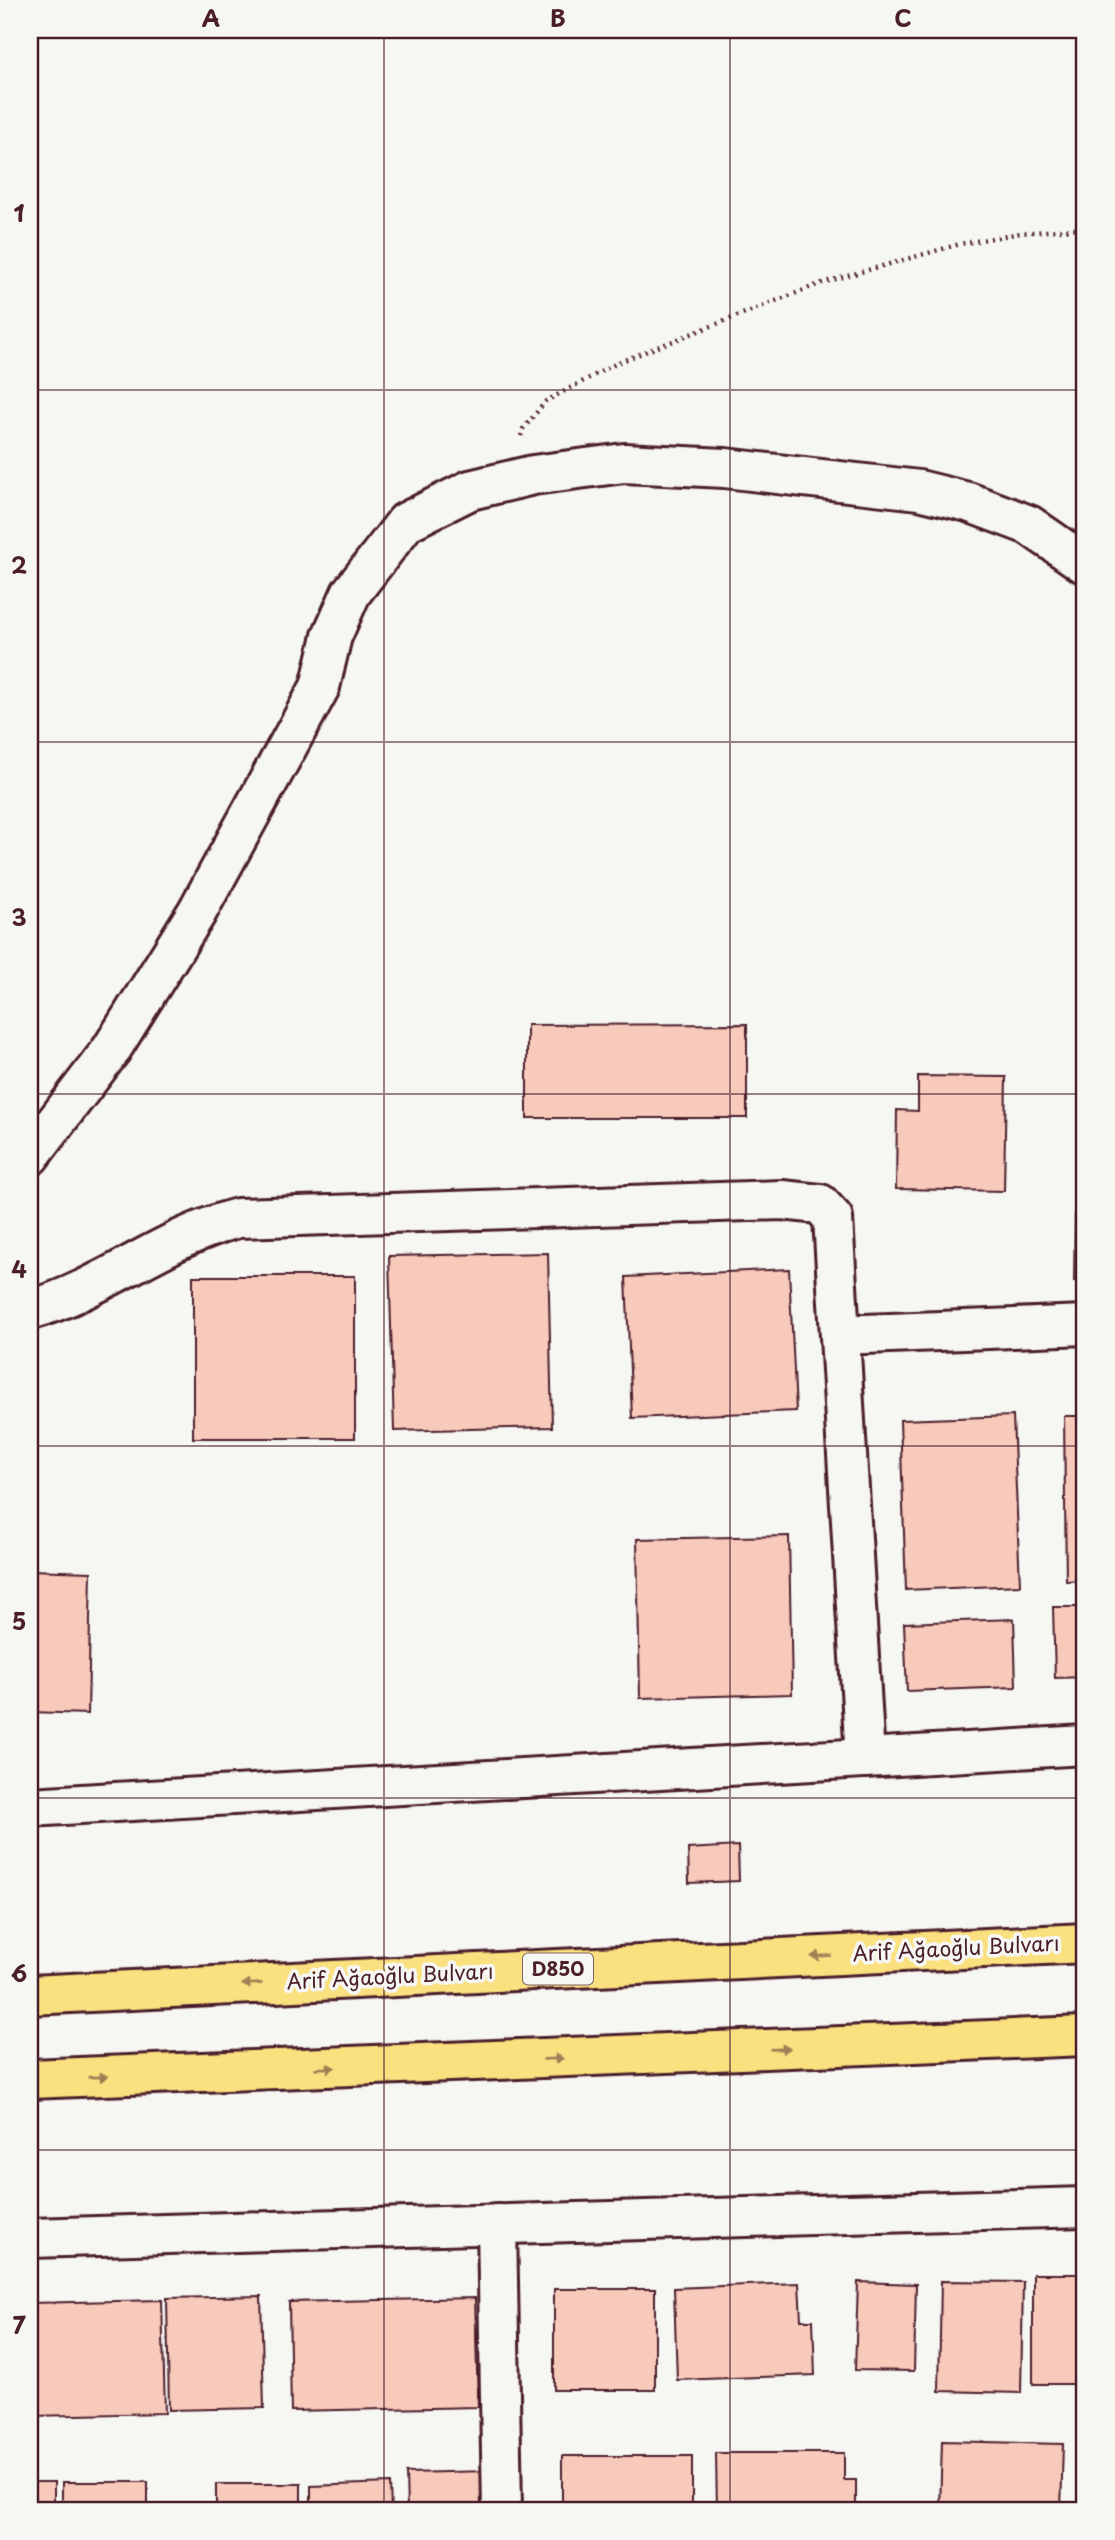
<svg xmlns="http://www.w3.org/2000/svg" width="1115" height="2540" font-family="'Playpen Sans',sans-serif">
  <rect width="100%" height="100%" fill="#f6f6f2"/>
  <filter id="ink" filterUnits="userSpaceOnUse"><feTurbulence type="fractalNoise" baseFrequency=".0143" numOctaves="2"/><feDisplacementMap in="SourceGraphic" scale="14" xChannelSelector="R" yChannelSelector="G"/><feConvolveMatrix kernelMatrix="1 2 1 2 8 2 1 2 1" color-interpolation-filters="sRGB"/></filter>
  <g filter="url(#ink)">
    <!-- building -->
    <g fill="#f8cabc" stroke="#4a1f2b" stroke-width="2">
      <path d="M747,1024V1118H527V1025Z"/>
      <path d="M918,1076L1006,1077L1004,1191L896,1189L897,1110L918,1111Z"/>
      <path d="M1075,1209L1085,1210V1281H1074Z"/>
      <path d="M548,1253L552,1427L394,1431L389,1256Z"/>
      <path d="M789,1269L796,1411L632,1418L626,1277Z"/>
      <rect x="193" y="1276" width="162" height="162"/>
      <path d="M1013,1416L1020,1585L906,1590L900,1420Z"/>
      <path d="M1064,1416H1085V1580L1066,1581Z"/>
      <path d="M789,1536L792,1694L640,1698L637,1539Z"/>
      <path d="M30,1570L91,1572L88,1714L30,1712Z"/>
      <path d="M1053,1607H1085V1677L1055,1678Z"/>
      <path d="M1014,1619L1016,1687L907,1691L904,1623Z"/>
      <path d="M738,1846L739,1881L689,1883L688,1849Z"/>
      <rect x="1033" y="2274" width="52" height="110"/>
      <path d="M941,2281L1023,2282L1021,2393L939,2391Z"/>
      <path d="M858,2282L916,2284L914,2371L855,2370Z"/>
      <path d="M799,2283L801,2320H813L815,2375L677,2380L674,2288Z"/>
      <rect x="554" y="2289" width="101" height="101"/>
      <path d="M261,2296L264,2408L169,2410L167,2298Z"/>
      <path d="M475,2298L478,2407L291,2411L289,2302Z"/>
      <path d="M162,2300L165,2413L30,2416V2303Z"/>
      <path d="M942,2441L1063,2444L1061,2510H940Z"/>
      <path d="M716,2453H844V2480H856V2510H717Z"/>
      <rect x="562" y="2456" width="130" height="54"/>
      <path d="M490,2471L491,2510H407L406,2473Z"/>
      <rect x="30" y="2482" width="24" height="28"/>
      <rect x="62" y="2482" width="86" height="28"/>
      <path d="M390,2483L391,2510H311V2486Z"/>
      <rect x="216" y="2484" width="85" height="26"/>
    </g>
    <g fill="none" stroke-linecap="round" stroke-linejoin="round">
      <!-- street casing -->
      <g stroke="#4a1f2b" stroke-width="44">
        <g id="street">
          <path d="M30,1156L111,1050L197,912L320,687L332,636L351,593L406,522L470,490L533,475L624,463L725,468L919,490L968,502L1029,525L1085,564"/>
          <path d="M30,1310C104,1289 164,1237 238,1218L782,1200L820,1204L833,1218L865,1758"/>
          <path d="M840,1335L1085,1325"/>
          <path d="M30,1807L1085,1745"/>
          <path d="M497,2224L502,2510"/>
          <path d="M30,2238L1085,2207"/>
        </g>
      </g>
      <!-- highway casing -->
      <g stroke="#4a1f2b" stroke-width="44">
        <g id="highway">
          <path d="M30,1995L1085,1943"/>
          <path d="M30,2079L1085,2036"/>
        </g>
      </g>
      <!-- path -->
      <path stroke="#4a1f2b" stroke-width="4.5" stroke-dasharray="2 5" stroke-linecap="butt" d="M521,436L523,429L546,401L619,362L822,283L960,244L1020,233L1085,228"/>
      <!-- street -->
      <use href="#street" stroke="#f6f6f2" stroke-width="38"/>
      <!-- highway -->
      <use href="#highway" stroke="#fbe080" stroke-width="38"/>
    </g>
    <!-- one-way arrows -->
    <defs><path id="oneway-solid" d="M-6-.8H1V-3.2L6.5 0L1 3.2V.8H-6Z" transform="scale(1.75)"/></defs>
    <g fill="#a28056">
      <use href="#oneway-solid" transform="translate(821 1956) rotate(177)"/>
      <use href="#oneway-solid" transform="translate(252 1984) rotate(177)"/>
      <use href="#oneway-solid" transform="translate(780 2049) rotate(-2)"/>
      <use href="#oneway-solid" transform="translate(553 2059) rotate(-2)"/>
      <use href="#oneway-solid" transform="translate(325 2068) rotate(-2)"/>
      <use href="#oneway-solid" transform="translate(98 2077) rotate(-2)"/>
    </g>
  </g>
  <!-- grid -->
  <path fill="none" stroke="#4a1f2b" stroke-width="2" stroke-opacity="0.55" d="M384,30V2510M730,30V2510M30,390H1085M30,742H1085M30,1094H1085M30,1446H1085M30,1798H1085M30,2150H1085"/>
  <g text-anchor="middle" stroke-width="7" stroke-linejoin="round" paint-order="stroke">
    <!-- shield labels -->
    <rect fill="#f6f6f2" stroke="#7e6067" stroke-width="2" x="523" y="1953.5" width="70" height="31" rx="5"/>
    <g font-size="19" font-weight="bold" fill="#4a1f2b">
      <text x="558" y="1976">D850</text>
    </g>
    <!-- street labels -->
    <g font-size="21" fill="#4a1f2b" stroke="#f6f6f2">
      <text transform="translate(956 1949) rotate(-3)" y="7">Arif Ağaoğlu Bulvarı</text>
      <text transform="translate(390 1977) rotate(-3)" y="7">Arif Ağaoğlu Bulvarı</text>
    </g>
  </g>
  <!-- margin -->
  <rect width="1115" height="2540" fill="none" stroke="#f6f6f2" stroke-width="77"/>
  <rect x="38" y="38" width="1038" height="2464" fill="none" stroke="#4a1f2b" stroke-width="2.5"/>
  <g font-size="23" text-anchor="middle" font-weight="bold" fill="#4a1f2b">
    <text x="211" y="27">A</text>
    <text x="558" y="27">B</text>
    <text x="903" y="27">C</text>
    <text x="19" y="222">1</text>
    <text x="19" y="574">2</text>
    <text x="19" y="926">3</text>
    <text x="19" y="1278">4</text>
    <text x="19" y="1630">5</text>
    <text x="19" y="1982">6</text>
    <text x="19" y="2334">7</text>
  </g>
</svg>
